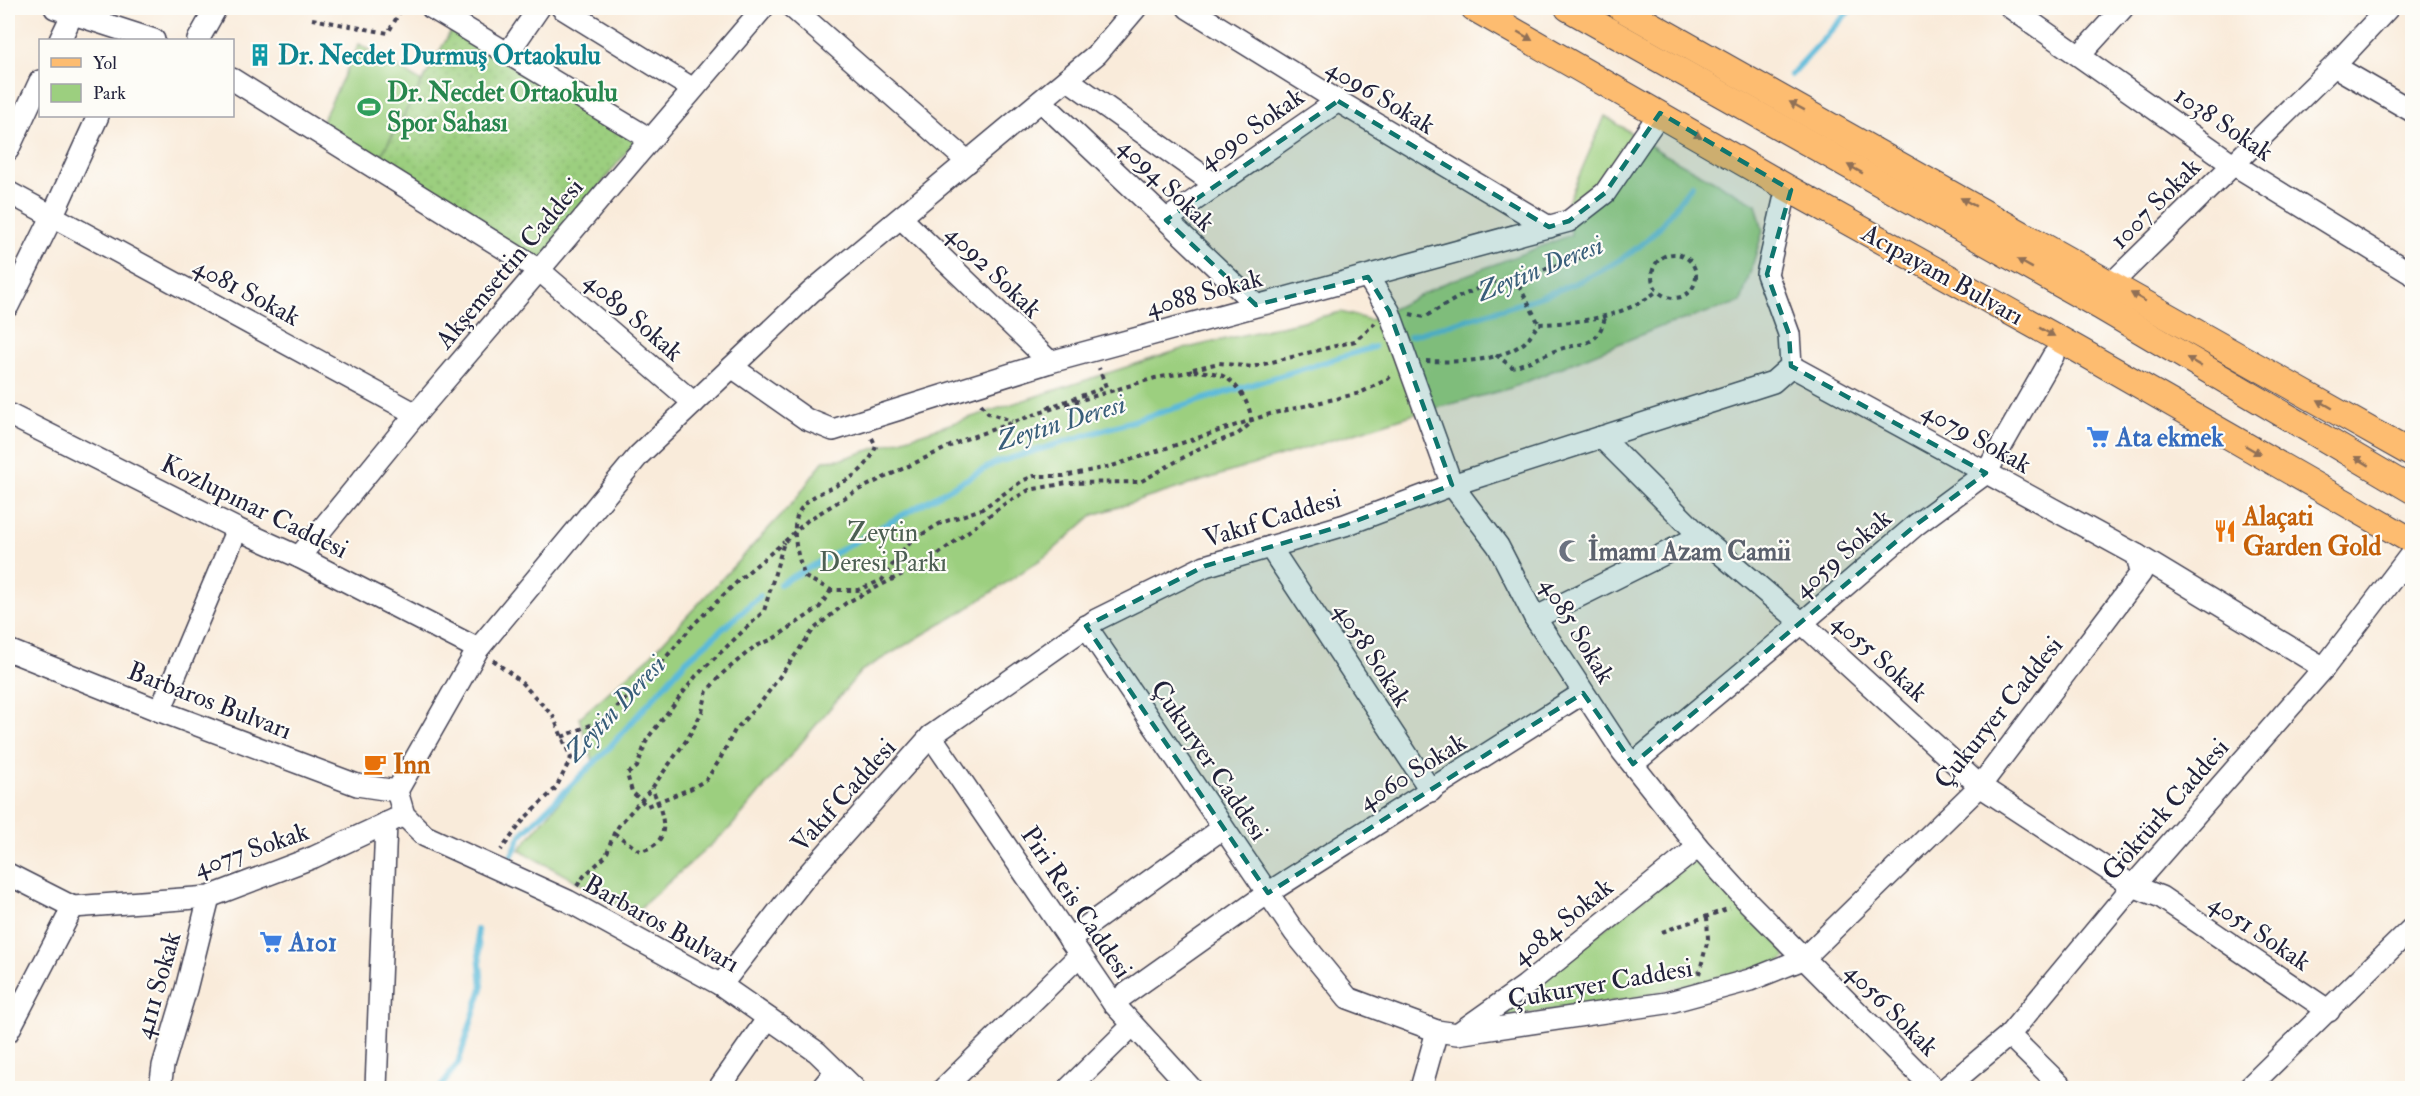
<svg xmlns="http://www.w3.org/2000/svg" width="2420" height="1096" font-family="'IM FELL Double Pica',serif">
  <defs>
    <pattern id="garden-dots" width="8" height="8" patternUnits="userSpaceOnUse" patternTransform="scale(1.5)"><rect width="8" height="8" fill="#9ccf7f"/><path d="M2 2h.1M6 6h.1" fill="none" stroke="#86b16f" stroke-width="1.8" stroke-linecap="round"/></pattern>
  </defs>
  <rect width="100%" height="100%" fill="#fdfcf7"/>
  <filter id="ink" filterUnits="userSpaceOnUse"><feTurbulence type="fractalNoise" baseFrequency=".0167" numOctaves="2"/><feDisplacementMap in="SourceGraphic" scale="12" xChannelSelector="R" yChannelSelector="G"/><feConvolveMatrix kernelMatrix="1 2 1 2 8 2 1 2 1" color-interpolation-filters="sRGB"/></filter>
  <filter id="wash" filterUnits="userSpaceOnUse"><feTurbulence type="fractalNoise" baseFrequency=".008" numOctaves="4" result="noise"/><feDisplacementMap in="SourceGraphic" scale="24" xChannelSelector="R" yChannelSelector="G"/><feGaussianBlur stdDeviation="1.35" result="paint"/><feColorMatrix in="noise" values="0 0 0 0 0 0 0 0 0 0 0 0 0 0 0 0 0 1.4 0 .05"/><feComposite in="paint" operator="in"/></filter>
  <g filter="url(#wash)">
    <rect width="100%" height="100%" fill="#f9ebda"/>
    <!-- park -->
    <g fill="#9ccf7f" stroke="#5f785d" stroke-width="1.5">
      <path d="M359,44L422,82L377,163L317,132Z"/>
      <path d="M1605,116L1662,153L1756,204L1763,231L1741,302L1660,327L1511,388L1418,413L1093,515L1049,554L965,610L861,671L731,827L634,913L519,850L593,761L579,718L648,658L796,499L824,460L842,459L1179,350L1341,312L1370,320L1443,284L1571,235L1568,201Z"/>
      <path d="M1699,856L1783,949L1786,957L1780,962L1631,999L1487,1019Z"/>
    </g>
    <!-- garden -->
    <path fill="url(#garden-dots)" stroke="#5f785d" stroke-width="1.5" d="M452,29L636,140L539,263L377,163Z"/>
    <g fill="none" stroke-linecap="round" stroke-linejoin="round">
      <!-- stream -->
      <g stroke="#5ab9d9" stroke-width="6">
        <path d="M1791,75L1852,8"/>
        <path d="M1410,336C1485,313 1591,291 1649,238C1665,223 1678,202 1692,185"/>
        <path d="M780,584L995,463L1374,347"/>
        <path d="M511,857L521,835L608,749L686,661L760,596"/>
        <path d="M440,1088L458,1063L482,988L477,930"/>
      </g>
    </g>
  </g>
  <g filter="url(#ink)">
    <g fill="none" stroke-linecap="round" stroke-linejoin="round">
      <!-- minor casing -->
      <g stroke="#424053" stroke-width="24">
        <g id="minor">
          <path d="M55,8L154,40"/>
          <path d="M432,8L650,139"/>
          <path d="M562,8L693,89"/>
          <path d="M793,8L968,162"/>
          <path d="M1188,8L1338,101L1549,227"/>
          <path d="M2011,8L2233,164L2412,274"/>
          <path d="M60,40L72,15"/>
          <path d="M198,40L216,8"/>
          <path d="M508,53L539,8"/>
          <path d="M2080,55L2123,8"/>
          <path d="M2334,66L2412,111"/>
          <path d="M232,79L539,270L694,403"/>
          <path d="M1067,79L1216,185"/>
          <path d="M1041,101L1256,305"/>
          <path d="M8,150L40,81"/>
          <path d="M8,192L416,414"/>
          <path d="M901,218L1050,362"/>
          <path d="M1166,220L1338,101"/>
          <path d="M1368,277L1389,311L1452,485L1498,546L1535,618L1622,751L1698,847L1748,902L1933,1088"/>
          <path d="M2112,283L2334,66L2388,8"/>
          <path d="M8,306L52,217L98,116"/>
          <path d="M732,367L806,419L833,430L1050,362L1569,221L1605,193L1660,113"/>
          <path d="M8,414L237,529L299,557L478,649"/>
          <path d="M1601,437L1700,536L1802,623L1980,786L2133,886L2161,897L2329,1011"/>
          <path d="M1270,547L1431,791"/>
          <path d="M2137,555L2324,668"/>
          <path d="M299,557L416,414L763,8"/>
          <path d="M1535,618L1700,536"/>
          <path d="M1086,626L1295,933L1348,998L1437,1031L1457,1034L1666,1003L1750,980L1803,959L1980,786L2141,573L2137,555L1791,366"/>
          <path d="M8,650L160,711L357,785L397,791"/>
          <path d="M160,711L237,529"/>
          <path d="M931,736L1113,1003L1191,1088"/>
          <path d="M1633,764L1802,623L1917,524L1986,473L2053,356"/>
          <path d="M8,874L73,907L209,897L314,857L404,815"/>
          <path d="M1069,939L1223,828"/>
          <path d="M721,985L803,880L931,736L1096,620L1205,566L1345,525L1452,485L1773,382L1791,366L1789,334L1767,274L1784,200L1791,190"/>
          <path d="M1113,1003L1268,893L1583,693"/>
          <path d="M8,1032L73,907"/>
          <path d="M1460,1032L1525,986L1698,847"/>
          <path d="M2009,1035L2063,1088"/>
          <path d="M160,1088L163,1066L186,989L209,897"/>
          <path d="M376,1088L386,823"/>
          <path d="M719,1088L768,1018"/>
          <path d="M822,1088L836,1071"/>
          <path d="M854,1088L817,1052L721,985L568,901L425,836L404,815L397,791L478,649L639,455L811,292L1097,54L1136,8"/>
          <path d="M944,1088L1080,955"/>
          <path d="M1069,1088L1133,1025"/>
          <path d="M1421,1088L1437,1031"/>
          <path d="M1946,1088L2009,1035L2133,886L2324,668L2412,553"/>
          <path d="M2248,1088L2412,928"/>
        </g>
      </g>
      <!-- major casing -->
      <g stroke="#424053" stroke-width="28">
        <g id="major">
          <path d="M1474,8L1791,190L2077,349L2412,541"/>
          <path d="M1568,8L2101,307L2412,490"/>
          <path d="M1621,8L2412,454"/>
        </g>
      </g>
      <!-- path -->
      <g stroke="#424053" stroke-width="4" stroke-dasharray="4.5 4.5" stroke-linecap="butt">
        <path d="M1440,8L1455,16"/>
        <path d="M312,19L388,33L402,8"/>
        <circle cx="1674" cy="276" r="22"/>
        <path d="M1515,278L1539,324"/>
        <path d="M1410,314L1424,317L1459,297L1490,283L1520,277L1581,258L1601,245"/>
        <path d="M1496,355L1512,367C1528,363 1542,356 1557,350C1584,341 1597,350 1606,314"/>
        <path d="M1426,361C1458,362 1496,363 1524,343C1529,338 1534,330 1539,324C1579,323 1625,317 1657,291"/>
        <path d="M1193,369L1219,363L1252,367L1355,341L1375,323"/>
        <path d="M1194,371C1203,372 1215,372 1223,376C1237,382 1253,408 1251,423L1238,434L1200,448L1140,482L1067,483L1029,490L1003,505L932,559L846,603L814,629L762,701L735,730L719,761L706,780L690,789L647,806L632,792L627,774L637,767L647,739L696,676L764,611L784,542L808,520L856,491L963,440L1051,409L1155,378Z"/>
        <path d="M981,404L988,413L1012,421"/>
        <path d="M1047,408L1106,387L1099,368"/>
        <path d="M872,438L876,446C854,510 765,468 805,577L831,590H858L882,580L901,552L914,539L941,523L982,509L1022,481L1034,476H1064L1112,466L1270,414L1360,393L1388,379L1393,373"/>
        <path d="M493,660L519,680L553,716L571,758L556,788L526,817L501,850"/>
        <path d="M562,737L605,719L657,668L694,624L741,578L784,542"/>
        <path d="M614,833L640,851C676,843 662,812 652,788"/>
        <path d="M577,886L584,876L606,856L614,833L620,824L652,788L688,738L702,712L707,691L723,673L754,647L773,639L819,608L831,590"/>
        <path d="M1662,932L1730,908"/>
        <path d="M1699,974L1708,939L1707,916"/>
      </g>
      <!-- minor -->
      <use href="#minor" stroke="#fff" stroke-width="21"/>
      <!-- major -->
      <use href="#major" stroke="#fdbc70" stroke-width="26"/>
    </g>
    <!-- one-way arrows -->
    <defs><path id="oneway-solid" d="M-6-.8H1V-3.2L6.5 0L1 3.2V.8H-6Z" transform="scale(1.5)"/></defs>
    <g fill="#906f56">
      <use href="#oneway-solid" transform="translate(1525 36) rotate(30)"/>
      <use href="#oneway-solid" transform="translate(1797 106) rotate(-151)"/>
      <use href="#oneway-solid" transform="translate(1694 133) rotate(30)"/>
      <use href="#oneway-solid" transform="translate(1855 169) rotate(-151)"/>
      <use href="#oneway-solid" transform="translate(1968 202) rotate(-151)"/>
      <use href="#oneway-solid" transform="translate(2025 264) rotate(-151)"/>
      <use href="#oneway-solid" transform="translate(2138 297) rotate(-150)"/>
      <use href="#oneway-solid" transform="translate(2047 332) rotate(29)"/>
      <use href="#oneway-solid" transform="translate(2194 362) rotate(-149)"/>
      <use href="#oneway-solid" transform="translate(2325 404) rotate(-150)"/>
      <use href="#oneway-solid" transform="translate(2253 450) rotate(30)"/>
      <use href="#oneway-solid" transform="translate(2362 461) rotate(-149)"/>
    </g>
  </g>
  <!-- marked area -->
  <path fill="#0f766e" fill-opacity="0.2" stroke="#0f766e" stroke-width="4.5" stroke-dasharray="12 8" stroke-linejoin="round" d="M1338,101L1549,227L1569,221L1605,193L1660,113L1791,190L1767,274L1789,334L1791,366L1986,473L1917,524L1633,764L1583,693L1268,893L1086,626L1205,566L1345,525L1452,485L1389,311L1368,277L1256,305L1166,220Z"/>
  <!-- icons -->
  <defs>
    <g id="building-bare" transform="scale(1.8)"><path d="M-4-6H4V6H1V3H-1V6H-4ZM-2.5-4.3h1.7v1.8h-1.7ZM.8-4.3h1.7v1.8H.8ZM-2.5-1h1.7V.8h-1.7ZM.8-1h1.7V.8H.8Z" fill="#0f9aa8" stroke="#fdfcf7" stroke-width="2.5" paint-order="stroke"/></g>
    <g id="stadium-bare" transform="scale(1.8)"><path d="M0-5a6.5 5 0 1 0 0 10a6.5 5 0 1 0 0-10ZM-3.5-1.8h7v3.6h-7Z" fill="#2e9e5b" stroke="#fdfcf7" stroke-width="2.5" paint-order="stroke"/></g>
    <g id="supermarket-bare" transform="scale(1.8)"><path d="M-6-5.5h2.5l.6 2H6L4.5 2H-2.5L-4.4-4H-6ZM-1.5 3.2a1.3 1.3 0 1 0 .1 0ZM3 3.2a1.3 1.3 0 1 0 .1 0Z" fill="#3f7fe0" stroke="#fdfcf7" stroke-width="2.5" paint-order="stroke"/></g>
    <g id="restaurant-bare" transform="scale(1.8)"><path d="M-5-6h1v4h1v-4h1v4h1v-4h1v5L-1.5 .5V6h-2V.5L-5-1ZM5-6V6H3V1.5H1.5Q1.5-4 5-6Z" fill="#e8710a" stroke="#fdfcf7" stroke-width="2.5" paint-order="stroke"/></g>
    <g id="mosque-bare" transform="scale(1.8)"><path d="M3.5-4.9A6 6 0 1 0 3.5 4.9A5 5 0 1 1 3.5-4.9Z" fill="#6b7280" stroke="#fdfcf7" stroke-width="2.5" paint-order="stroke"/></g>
    <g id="cafe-bare" transform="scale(1.8)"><path d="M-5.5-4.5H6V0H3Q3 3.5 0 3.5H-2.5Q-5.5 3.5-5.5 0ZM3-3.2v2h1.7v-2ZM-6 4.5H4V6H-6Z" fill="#e8710a" stroke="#fdfcf7" stroke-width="2.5" paint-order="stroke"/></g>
  </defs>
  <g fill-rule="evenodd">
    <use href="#building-bare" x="260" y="55"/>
    <use href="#stadium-bare" x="369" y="107"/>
    <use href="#supermarket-bare" x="2098" y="437"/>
    <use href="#restaurant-bare" x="2225" y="531"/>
    <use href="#mosque-bare" x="1570" y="551"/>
    <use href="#cafe-bare" x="375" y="764"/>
    <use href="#supermarket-bare" x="271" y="942"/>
  </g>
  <g text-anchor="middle" stroke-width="4.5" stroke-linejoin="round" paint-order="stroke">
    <!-- culture labels -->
    <g font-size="26" font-weight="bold" fill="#0d838f" stroke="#fdfcf7" text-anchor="start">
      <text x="278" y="64">Dr. Necdet Durmuş Ortaokulu</text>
    </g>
    <!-- leisure labels -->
    <g font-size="26" font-weight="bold" fill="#27864d" stroke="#fdfcf7" text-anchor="start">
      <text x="387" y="101">Dr. Necdet Ortaokulu<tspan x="387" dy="30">Spor Sahası</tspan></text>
    </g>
    <!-- street labels -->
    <g font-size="26" fill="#22223b" stroke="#fdfcf7">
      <text transform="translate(1381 96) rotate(31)" y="9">4096 Sokak</text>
      <text transform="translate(2224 123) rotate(34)" y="9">1038 Sokak</text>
      <text transform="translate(1251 128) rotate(-35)" y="9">4090 Sokak</text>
      <text transform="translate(1167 184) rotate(44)" y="9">4094 Sokak</text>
      <text transform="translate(2155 203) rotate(-45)" y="9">1007 Sokak</text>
      <text transform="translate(509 263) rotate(-50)" y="9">Akşemsettin Caddesi</text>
      <text transform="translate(994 271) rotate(44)" y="9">4092 Sokak</text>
      <text transform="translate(1943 274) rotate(29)" y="9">Acıpayam Bulvarı</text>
      <text transform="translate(247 291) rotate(28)" y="9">4081 Sokak</text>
      <text transform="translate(1204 292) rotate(-15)" y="9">4088 Sokak</text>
      <text transform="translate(634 316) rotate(41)" y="9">4089 Sokak</text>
      <text transform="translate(1977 437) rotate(29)" y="9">4079 Sokak</text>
      <text transform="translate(255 506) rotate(26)" y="9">Kozlupınar Caddesi</text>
      <text transform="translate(1272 518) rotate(-17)" y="9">Vakıf Caddesi</text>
      <text transform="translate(1842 553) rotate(-41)" y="9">4059 Sokak</text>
      <text transform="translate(1578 630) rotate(59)" y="9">4085 Sokak</text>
      <text transform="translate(1373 654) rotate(57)" y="9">4058 Sokak</text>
      <text transform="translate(1880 657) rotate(42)" y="9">4055 Sokak</text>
      <text transform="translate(210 700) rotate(21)" y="9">Barbaros Bulvarı</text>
      <text transform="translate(1998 712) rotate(-51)" y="9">Çukuryer Caddesi</text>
      <text transform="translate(1210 760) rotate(56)" y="9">Çukuryer Caddesi</text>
      <text transform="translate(1412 771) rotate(-32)" y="9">4060 Sokak</text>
      <text transform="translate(843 795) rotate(-48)" y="9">Vakıf Caddesi</text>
      <text transform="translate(2165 809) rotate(-49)" y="9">Göktürk Caddesi</text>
      <text transform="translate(251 849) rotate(-19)" y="9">4077 Sokak</text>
      <text transform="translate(1077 902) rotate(56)" y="9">Piri Reis Caddesi</text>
      <text transform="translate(1562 921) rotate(-39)" y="9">4084 Sokak</text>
      <text transform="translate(662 923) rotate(29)" y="9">Barbaros Bulvarı</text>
      <text transform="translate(2260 932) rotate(34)" y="9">4051 Sokak</text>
      <text transform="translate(1600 983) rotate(-10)" y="9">Çukuryer Caddesi</text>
      <text transform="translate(157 985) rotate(-74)" y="9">4111 Sokak</text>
      <text transform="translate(1892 1009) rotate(45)" y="9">4056 Sokak</text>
    </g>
    <!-- shop labels -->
    <g font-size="26" font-weight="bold" fill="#366cbe" stroke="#fdfcf7" text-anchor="start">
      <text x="2116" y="446">Ata ekmek</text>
      <text x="289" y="951">A101</text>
    </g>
    <!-- food labels -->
    <g font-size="26" font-weight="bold" fill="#c56008" stroke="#fdfcf7" text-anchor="start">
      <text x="2243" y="525">Alaçati<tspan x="2243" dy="30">Garden Gold</tspan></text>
      <text x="393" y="773">Inn</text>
    </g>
    <!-- park labels -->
    <g font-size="26" fill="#4d5f53" stroke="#fdfcf7">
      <text x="883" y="541">Zeytin<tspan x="883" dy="30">Deresi Parkı</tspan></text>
    </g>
    <!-- worship labels -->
    <g font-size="26" font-weight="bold" fill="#5b616d" stroke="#fdfcf7" text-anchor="start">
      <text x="1588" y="560">İmamı Azam Camii</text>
    </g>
    <!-- water labels -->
    <g font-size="27" font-style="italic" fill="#385e7a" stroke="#fdfcf7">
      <text transform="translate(1540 268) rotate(-22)" y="9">Zeytin Deresi</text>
      <text transform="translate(1061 422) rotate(-17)" y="9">Zeytin Deresi</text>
      <text transform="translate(615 708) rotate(-47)" y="9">Zeytin Deresi</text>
    </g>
  </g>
  <!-- margin -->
  <rect width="2420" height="1096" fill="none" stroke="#fdfcf7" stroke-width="30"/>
  <!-- legend -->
  <rect x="39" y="39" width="195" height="78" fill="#fdfcf7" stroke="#a5a5ac" stroke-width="1.5"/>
  <rect x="51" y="58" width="30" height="9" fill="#fdbc70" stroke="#a5a5ac" stroke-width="1.5"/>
  <text x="93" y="69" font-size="18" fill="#22223b">Yol</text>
  <rect x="51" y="84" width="30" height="18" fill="#9ccf7f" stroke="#a5a5ac" stroke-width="1.5"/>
  <text x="93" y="99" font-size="18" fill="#22223b">Park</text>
</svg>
